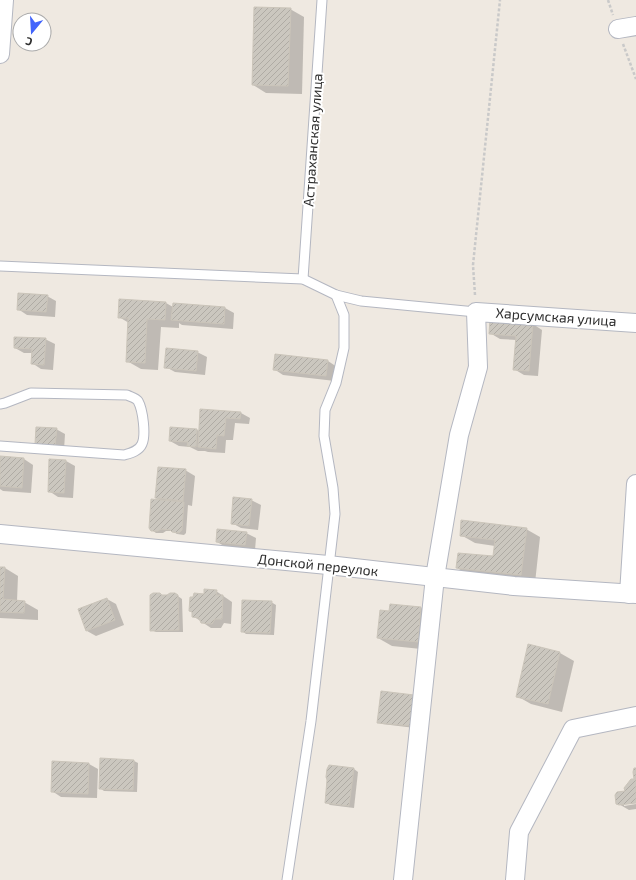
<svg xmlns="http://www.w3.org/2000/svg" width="636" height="880" font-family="'Exo 2',sans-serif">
  <defs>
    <pattern id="building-hatch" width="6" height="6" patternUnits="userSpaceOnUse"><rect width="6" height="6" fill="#cbc7bf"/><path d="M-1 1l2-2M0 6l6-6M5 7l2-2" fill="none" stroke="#afaba4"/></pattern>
  </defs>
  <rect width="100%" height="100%" fill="#efe9e1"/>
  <!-- shadow -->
  <g fill="#0003">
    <path d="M290,9L304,17L302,94L266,93L253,85Z"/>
    <path d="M47,296L56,301L55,317L27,315L18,309Z"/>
    <path d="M166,303L173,307V304L225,308L234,313L233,329L182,325L179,323V328L161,327L158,370L141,369L127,361L129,323L119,317Z"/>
    <path d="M533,324L542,330L538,376L524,375L514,369L517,340L500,339L490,333Z"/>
    <path d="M45,339L55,344L53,370L41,369L32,363V353H24L15,348Z"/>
    <path d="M197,352L207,357L205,375L175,372L166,367Z"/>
    <path d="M328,361L337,367L335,381L283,375L274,369Z"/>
    <path d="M201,410L241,413L250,418L249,424L235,423L233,440H226L225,453L208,452L205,451H198L190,447L179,446L170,441V428L197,430L200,431Z"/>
    <path d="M56,429L65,434L64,450L46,449Z"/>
    <path d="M0,457L24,459L33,465L31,493L3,491L0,489Z"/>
    <path d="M66,461L75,466L73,498L58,497L49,491Z"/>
    <path d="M185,470L195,476L192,506L188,505L186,533L184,535L177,534L172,531H166L163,533H156L152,530L162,501L156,498Z"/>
    <path d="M251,500L261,505L258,530L241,528L232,523Z"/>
    <path d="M526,529L540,537L535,583L471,576L457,568L494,558L495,546L475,543L461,535Z"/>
    <path d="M246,533L256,538L255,550L226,547L217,542Z"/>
    <path d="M0,568H5L18,576L17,601L24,602L38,610V620L0,618Z"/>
    <path d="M216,591L232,602L231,624L224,623L221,628H211L193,616V613L190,611L205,595Z"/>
    <path d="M175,594L182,599L183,632H156L151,630Z"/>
    <path d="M107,599L116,604L124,625L96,636L87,631L79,609Z"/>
    <path d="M271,602L276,605L274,635L246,634L242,631Z"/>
    <path d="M421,608L435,616L431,650L392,646L378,638Z"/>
    <path d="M529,646L560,653L574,661L562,712L531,704L517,696Z"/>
    <path d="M382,692L415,728L382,724L378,722Z"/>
    <path d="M101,759L134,761L138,763L137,792L104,791L100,788Z"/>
    <path d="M53,762L89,764L98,769L97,798L61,797L52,791Z"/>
    <path d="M354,769L358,772L354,808L330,805L326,802Z"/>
    <path d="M636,769V802L624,804V806L636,804V809L629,810L617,803L635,780Z"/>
  </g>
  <!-- building -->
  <g fill="url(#building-hatch)" stroke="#cbc5ba">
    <path d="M254,7L291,8L288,86L252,85Z"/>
    <path d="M18,293L48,295L46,312L17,310Z"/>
    <path d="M119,299L166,302L165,320L147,319L145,363L126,362L128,318H118Z"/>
    <path d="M173,303L225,307L224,324L171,320Z"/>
    <path d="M490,319L533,323L529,371L513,370L516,336L489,334Z"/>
    <path d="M14,337L46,338L44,365L31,364L32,349L14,348Z"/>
    <path d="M166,348L198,351L196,371L164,368Z"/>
    <path d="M275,354L328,360L326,376L273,370Z"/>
    <path d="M200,409L241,412L240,419L226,418L224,436L217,435L216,449L198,447Z"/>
    <path d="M36,427L57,428L55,446L35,444Z"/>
    <path d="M170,427L197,429L196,447L187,446L188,442L169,441Z"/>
    <path d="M0,456L24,458L22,488L0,486Z"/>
    <path d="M49,459L66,460L64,493L48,492Z"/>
    <path d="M158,467L186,469L183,501L155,498Z"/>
    <path d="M233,497L252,499L249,526L231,524Z"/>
    <path d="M151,499L184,502L182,530L179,533L172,532L170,530L161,529L158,531H151L149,528Z"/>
    <path d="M461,520L527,528L521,575L456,568L458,553L493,556L495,540L460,536Z"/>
    <path d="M217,529L247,532L245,545L216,542Z"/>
    <path d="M0,567H5L3,599L25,601L24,613L0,612Z"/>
    <path d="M204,589L217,590L216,595H223L222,619H215L212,624L201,623L199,618L192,617V612L189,611L190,597H193L194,593L204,594Z"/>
    <path d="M153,593H160L162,595H167L170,593H175L178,595L179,630L150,631V595Z"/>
    <path d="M107,598L115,620L86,631L78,609Z"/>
    <path d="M242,600L272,601L270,633L241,632Z"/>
    <path d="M390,604L421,607L418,642L377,638L380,610L389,611Z"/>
    <path d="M528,644L560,652L548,704L516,697Z"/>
    <path d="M381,691L414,695L411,726L377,723Z"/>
    <path d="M100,758L134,760L133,790L99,789Z"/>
    <path d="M52,761L89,763L88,794L51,792Z"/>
    <path d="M329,765L354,768L349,806L325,803L327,780L326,777L327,769Z"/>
    <path d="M634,768H636V803L619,805L616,804L615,795L617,792L625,791L624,788L631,779H634L633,772Z"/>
  </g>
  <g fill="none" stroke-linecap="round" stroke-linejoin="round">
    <!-- service casing -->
    <g stroke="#b4b7c1" stroke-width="11">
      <g id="service">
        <path d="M0,266L303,279L336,295L361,301L476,312"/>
        <path d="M303,279L322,0"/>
        <path d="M0,404L5,403L31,393L127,395C131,397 136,398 138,401C143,410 146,435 142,444C139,451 131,453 124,455L0,446"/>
        <path d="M287,880L311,721L335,514L333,488L324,436L325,410L336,383L344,348V315L336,295"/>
      </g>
    </g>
    <!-- minor casing -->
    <g stroke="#b4b7c1" stroke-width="20">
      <g id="minor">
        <path d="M618,29L636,26"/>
        <path d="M0,54L4,0"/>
        <path d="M0,534L328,565L514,586L636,594"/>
        <path d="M629,594L636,484"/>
        <path d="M403,880L435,577L459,435L478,367L476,312L636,323"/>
        <path d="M515,880L519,832L573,729L636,716"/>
      </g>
    </g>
    <!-- path -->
    <g stroke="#c9c9c9" stroke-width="2.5" stroke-dasharray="3 2" stroke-linecap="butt">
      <path d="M608,0L613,15"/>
      <path d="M623,44L636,79"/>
      <path d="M475,295L473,265L500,0"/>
    </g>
    <!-- service -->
    <use href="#service" stroke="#fff" stroke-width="9"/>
    <!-- minor -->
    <use href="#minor" stroke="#fff" stroke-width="18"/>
  </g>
  <g text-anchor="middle" stroke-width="4" stroke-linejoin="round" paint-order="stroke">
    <!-- street labels -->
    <g font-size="14" fill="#2e2e2e" stroke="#fff">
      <text transform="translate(313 140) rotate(-86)" y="5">Астраханская улица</text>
      <text transform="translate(556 317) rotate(4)" y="5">Харсумская улица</text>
      <text transform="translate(318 565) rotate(6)" y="5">Донской переулок</text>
    </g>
  </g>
  <!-- north arrow -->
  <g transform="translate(32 32) rotate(198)"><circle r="19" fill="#ffffff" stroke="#ababab"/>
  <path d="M0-3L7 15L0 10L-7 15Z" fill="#4264fb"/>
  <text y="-6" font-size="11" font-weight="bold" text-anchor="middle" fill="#2e2e2e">С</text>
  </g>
</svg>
